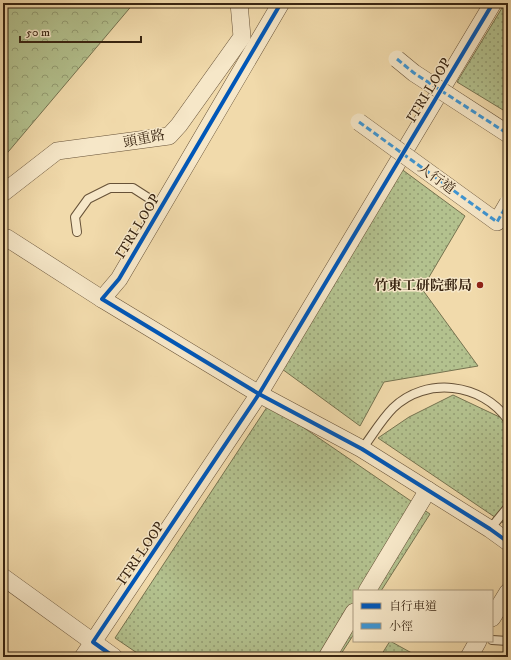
<svg xmlns="http://www.w3.org/2000/svg" width="511" height="660" font-family="'IM FELL DW Pica','Noto Serif TC',serif">
  <defs>
    <pattern id="forest-crowns" width="20" height="18" patternUnits="userSpaceOnUse"><rect width="20" height="18" fill="#b3c18e"/><path d="M2 6a3 3 0 1 1 6 0M12 15a3 3 0 1 1 6 0" fill="none" stroke="#939d73"/></pattern>
    <pattern id="park-dots" width="8" height="8" patternUnits="userSpaceOnUse"><rect width="8" height="8" fill="#b3c18e"/><path d="M2 2h.1M6 6h.1" fill="none" stroke="#939d73" stroke-width="1.8" stroke-linecap="round"/></pattern>
  </defs>
  <rect width="100%" height="100%" fill="#f1daab"/>
  <filter id="stains"><feTurbulence type="fractalNoise" baseFrequency=".005" numOctaves="4"/><feColorMatrix values="0 0 0 0 .2 0 0 0 0 .09 0 0 0 0 .02 0 0 0 .5 -.17"/></filter>
  <radialGradient id="worn" r=".72"><stop offset=".6" stop-color="#630" stop-opacity="0"/><stop offset="1" stop-color="#630" stop-opacity=".3"/></radialGradient>
  <!-- forest -->
  <path fill="url(#forest-crowns)" stroke="#767350" d="M3,3H134L3,158Z"/>
  <!-- park -->
  <g fill="url(#park-dots)" stroke="#767350">
    <path d="M505,3H508V113L457,82Z"/>
    <path d="M400,168L465,216L422,289L478,366L384,382L360,426L282,369Z"/>
    <path d="M453,395L508,421V526L378,438L409,417Z"/>
    <path d="M269,404L430,514L381,591H354V634L339,657H143L115,638Z"/>
    <path d="M390,641L419,657H380Z"/>
  </g>
  <g fill="none" stroke-linecap="round" stroke-linejoin="round">
    <!-- lane casing -->
    <g stroke="#675238" stroke-width="10">
      <g id="lane">
        <path d="M77,232L75,217L88,199L110,188H133L161,206"/>
        <path d="M362,449C372,436 381,420 393,408C426,376 482,383 508,420"/>
        <path d="M490,529L508,507"/>
        <path d="M492,640L508,641"/>
      </g>
    </g>
    <!-- street casing -->
    <g stroke="#675238" stroke-width="18">
      <g id="street">
        <path d="M281,3L119,279L102,299L259,394L362,449L490,529L508,542"/>
        <path d="M3,193L57,151L169,136L179,125L242,37L239,3"/>
        <path d="M7,238L102,299"/>
        <path d="M3,577L93,642L83,657"/>
        <path d="M367,591L428,490"/>
        <path d="M492,618L508,592"/>
        <path d="M114,657L93,642L259,394L493,3"/>
        <path d="M327,657L354,612"/>
        <path d="M469,657L478,641"/>
      </g>
    </g>
    <!-- lane -->
    <use href="#lane" stroke="#f6e7c8" stroke-width="8"/>
    <!-- street -->
    <use href="#street" stroke="#f6e7c8" stroke-width="17"/>
    <!-- street-bridge casing -->
    <g stroke="#675238" stroke-width="18" stroke-linecap="butt">
      <g id="street-bridge">
        <path d="M397,59L414,73L508,134"/>
        <path d="M359,122L497,222L508,203"/>
      </g>
    </g>
    <!-- street-bridge -->
    <use href="#street-bridge" stroke="#f6e7c8" stroke-width="17"/>
    <!-- quiet -->
    <g stroke="#3e95d3" stroke-width="3" stroke-dasharray="6 3" stroke-linecap="butt">
      <path d="M397,59L414,73L508,134"/>
      <path d="M359,122L497,222L508,203"/>
    </g>
    <!-- cycleway casing -->
    <g stroke="#f6e7c8" stroke-width="6">
      <g id="cycleway">
        <path d="M281,3L119,279L102,299L259,394L362,449L490,529L508,542"/>
        <path d="M114,657L93,642L259,394L493,3"/>
      </g>
    </g>
    <!-- cycleway -->
    <use href="#cycleway" stroke="#0057b8" stroke-width="4"/>
  </g>
  <!-- markers -->
  <circle fill="#8f2418" stroke="#f6e7c8" stroke-width="1.5" cx="480" cy="285" r="4"/>
  <g text-anchor="middle" stroke-width="3" stroke-linejoin="round" paint-order="stroke">
    <!-- street labels -->
    <g font-size="14" fill="#392512" stroke="#f6e7c8">
      <text transform="translate(428 90) rotate(-59)" y="5">ITRI LOOP</text>
      <text transform="translate(144 138) rotate(-11)" y="5">頭重路</text>
      <text transform="translate(437 178) rotate(36)" y="5">人行道</text>
      <text transform="translate(137 226) rotate(-59)" y="5">ITRI LOOP</text>
      <text transform="translate(140 553) rotate(-56)" y="5">ITRI LOOP</text>
    </g>
    <!-- poi labels -->
    <g font-size="14" font-weight="bold" fill="#392512" stroke="#f6e7c8" text-anchor="end">
      <text x="472" y="290">竹東工研院郵局</text>
    </g>
  </g>
  <!-- margin -->
  <rect width="511" height="660" fill="none" stroke="#f1daab" stroke-width="16"/>
  <rect x="4" y="4" width="503" height="652" fill="none" stroke="#392512" stroke-width="2"/>
  <rect x="8" y="8" width="495" height="644" fill="none" stroke="#392512"/>
  <!-- legend -->
  <rect x="353" y="590" width="140" height="52" fill="#f6e7c8" stroke="#aa997f"/>
  <rect x="361" y="603" width="20" height="6" fill="#0057b8" stroke="#aa997f"/>
  <text x="389" y="610" font-size="12" fill="#392512">自行車道</text>
  <rect x="361" y="623" width="20" height="6" fill="#3e95d3" stroke="#aa997f"/>
  <text x="389" y="630" font-size="12" fill="#392512">小徑</text>
  <!-- scale -->
  <path d="M20 36v6h121v-6" fill="none" stroke="#392512" stroke-width="2"/>
  <text x="26" y="36" font-size="12" fill="#392512" stroke="#f6e7c8" stroke-width="3" paint-order="stroke">50 m</text>
  <rect width="100%" height="100%" filter="url(#stains)"/>
  <rect width="100%" height="100%" fill="url(#worn)"/>
</svg>
